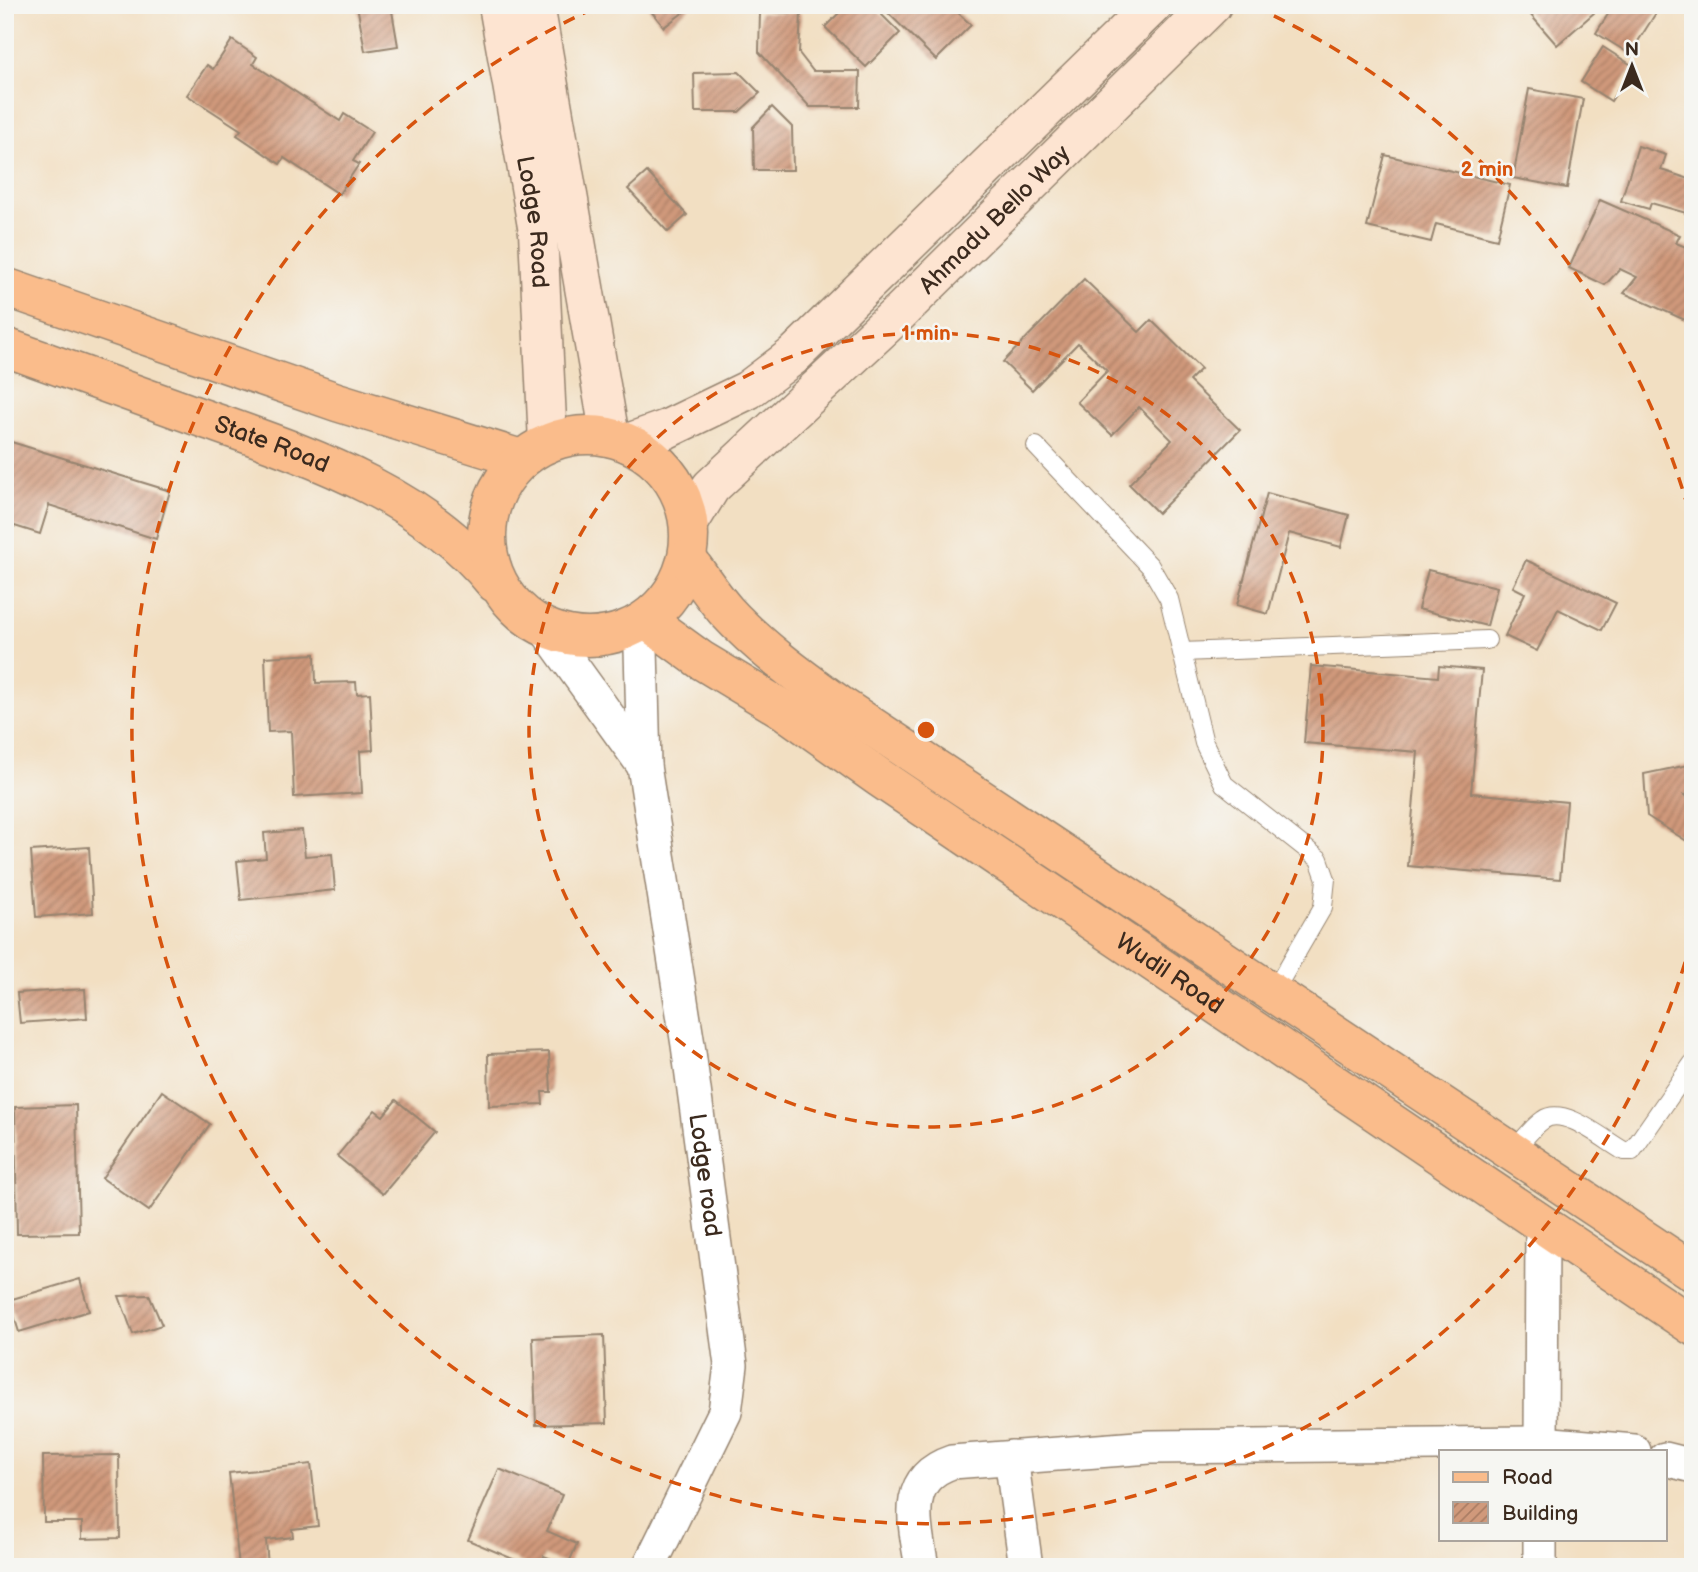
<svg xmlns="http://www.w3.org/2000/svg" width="1698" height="1572" font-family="'Balsamiq Sans',sans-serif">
  <defs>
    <pattern id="building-hatch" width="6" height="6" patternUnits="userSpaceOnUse" patternTransform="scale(1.75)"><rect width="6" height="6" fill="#d0997b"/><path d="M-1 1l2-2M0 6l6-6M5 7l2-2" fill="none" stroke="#aa7d64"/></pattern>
  </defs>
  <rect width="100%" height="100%" fill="#f6f6f2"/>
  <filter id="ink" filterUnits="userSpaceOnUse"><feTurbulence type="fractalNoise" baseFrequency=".0143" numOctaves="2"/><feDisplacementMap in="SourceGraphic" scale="14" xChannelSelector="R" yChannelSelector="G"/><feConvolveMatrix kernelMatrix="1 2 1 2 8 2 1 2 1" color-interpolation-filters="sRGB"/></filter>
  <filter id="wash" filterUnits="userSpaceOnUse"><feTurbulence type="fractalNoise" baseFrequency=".00686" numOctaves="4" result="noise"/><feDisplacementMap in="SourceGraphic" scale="28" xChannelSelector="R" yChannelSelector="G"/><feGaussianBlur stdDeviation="1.57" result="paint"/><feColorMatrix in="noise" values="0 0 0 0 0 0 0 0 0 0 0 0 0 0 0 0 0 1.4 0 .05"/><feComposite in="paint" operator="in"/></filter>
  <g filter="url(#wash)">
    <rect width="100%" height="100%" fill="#f2dfc2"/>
    <g id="blocks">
      <!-- building -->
      <g fill="url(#building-hatch)">
        <path d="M357,5H410V8L392,11L398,46L365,51Z"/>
        <path d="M646,5H693L664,27Z"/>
        <path d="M847,5H872L900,33L866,67L825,27Z"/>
        <path d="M880,5H950L971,25L936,60Z"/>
        <path d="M1522,5H1603L1557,45Z"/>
        <path d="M1614,5H1661L1630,54L1596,33Z"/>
        <path d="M760,12L801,13L799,53L813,71H860L859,107H810L759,52Z"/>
        <path d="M232,40L257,57L253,64L340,121L344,114L372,132L353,161L359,164L339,194L284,158L280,164L237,135L241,130L187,95L207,65L213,69Z"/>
        <path d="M1603,47L1633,66L1611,101L1581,82Z"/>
        <path d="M739,72L760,93L739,112H695L694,73Z"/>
        <path d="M1529,89L1583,99L1567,188L1513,178Z"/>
        <path d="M772,107L792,127L793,170H754L753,127Z"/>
        <path d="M1638,146L1666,155L1661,170L1693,180V215L1651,203L1649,209L1621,201Z"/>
        <path d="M1385,155L1510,185L1497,239L1436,224L1431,242L1367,227Z"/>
        <path d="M647,172L687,215L668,232L628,189Z"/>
        <path d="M1600,200L1680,235L1676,243L1693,250V304L1685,320L1624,293L1637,277L1620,269L1605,285L1569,268Z"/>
        <path d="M1084,279L1139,332L1151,320L1201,369L1189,381L1240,430L1158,513L1129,484L1172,440L1139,407L1112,435L1077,402L1107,371L1078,343L1032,390L1003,362Z"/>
        <path d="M5,440L170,491L156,539L49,505L40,534L5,523Z"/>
        <path d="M1267,493L1349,515L1341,547L1289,533L1268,614L1237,605Z"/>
        <path d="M1526,560L1616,603L1602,630L1558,609L1537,651L1505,636L1525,593L1513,587Z"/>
        <path d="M1428,570L1497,587L1487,626L1418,609Z"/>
        <path d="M315,654L316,683L356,682L357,694L370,693L373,750L360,751L362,793L294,797L291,731L268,732L265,657Z"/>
        <path d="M1311,666L1438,677L1439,666L1482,670L1471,793L1567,802L1560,879L1408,866L1418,752L1304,743Z"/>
        <path d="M1693,764V794L1684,795L1693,802V845L1647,816L1644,774Z"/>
        <path d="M302,830L305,856L332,854L335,890L241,900L237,861L266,858L264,833Z"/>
        <path d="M89,847L93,913L36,917L31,851Z"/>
        <path d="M85,989L87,1018L20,1023L17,993Z"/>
        <path d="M549,1052L551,1092H542L543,1104L489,1106L488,1054Z"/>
        <path d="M162,1091L210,1124L149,1211L102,1178Z"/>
        <path d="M396,1100L435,1132L383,1194L337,1156L375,1110L383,1116Z"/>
        <path d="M76,1105L79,1233L17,1234L15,1107Z"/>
        <path d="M80,1279L89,1311L19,1332L9,1300Z"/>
        <path d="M149,1295L162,1325L133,1334L119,1296Z"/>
        <path d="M604,1335L607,1423L536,1425L533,1338Z"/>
        <path d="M119,1455L120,1538L82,1539V1522H44L43,1456Z"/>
        <path d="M311,1464L318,1526L292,1529L293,1537L266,1540L268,1567H239L229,1473Z"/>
        <path d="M499,1469L562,1495L547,1531L577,1544L568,1565L544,1556L539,1567H532L468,1540Z"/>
      </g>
    </g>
  </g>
  <g filter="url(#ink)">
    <use href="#blocks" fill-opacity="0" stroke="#968470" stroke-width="2"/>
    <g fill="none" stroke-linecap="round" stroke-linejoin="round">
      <!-- lane casing -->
      <g stroke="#968470" stroke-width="20">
        <g id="lane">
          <path d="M1036,446L1150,566L1169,599L1204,743L1224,784L1319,859L1326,879L1323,907L1273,993"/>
          <path d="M1182,652L1487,640"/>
          <path d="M1513,1152C1522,1142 1531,1128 1543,1120C1564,1105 1604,1140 1624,1151H1632L1693,1063"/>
        </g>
      </g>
      <!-- street casing -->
      <g stroke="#968470" stroke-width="36">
        <g id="street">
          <path id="s1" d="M637,625L641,648L644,766L688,1045L731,1365L725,1412L649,1567"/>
          <path d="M544,627L644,766"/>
          <path d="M1541,1451L1542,1224"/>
          <path d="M1011,1457L1026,1567"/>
          <path d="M1665,1459L1693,1466"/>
          <path d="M922,1567C915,1525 901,1479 952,1462L1150,1447L1541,1443L1634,1451"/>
          <path d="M1540,1567V1539"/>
        </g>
      </g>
      <!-- secondary casing -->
      <g stroke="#968470" stroke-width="41">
        <g id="secondary">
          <path id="s2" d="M498,5L538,232L548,443"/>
          <path d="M535,5L610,437"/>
          <path d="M628,443L667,429L748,390L793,356L1153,5"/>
          <path id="s3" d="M689,523L711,487L900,312L1212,5"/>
        </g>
      </g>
      <!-- primary casing -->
      <g stroke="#968470" stroke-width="41">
        <g id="primary">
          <path d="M5,287L337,402L521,459"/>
          <path id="s4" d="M5,347C71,371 136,394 202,418C309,456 421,492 495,583"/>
          <circle cx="588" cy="536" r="101"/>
          <path d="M687,559C700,576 712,595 726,611C759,647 799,676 838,704L1693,1272"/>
          <path id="s5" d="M646,620L701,660L784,710L880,778L1693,1326"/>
        </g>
      </g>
      <!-- lane -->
      <use href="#lane" stroke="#fff" stroke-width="18"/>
      <!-- street -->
      <use href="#street" stroke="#fff" stroke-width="33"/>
      <!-- secondary -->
      <use href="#secondary" stroke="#fde4d1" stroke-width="38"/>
      <!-- primary -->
      <use href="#primary" stroke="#fabc8b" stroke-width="38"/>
    </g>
  </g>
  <!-- distance rings -->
  <g fill="none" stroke="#d7540e" stroke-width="3.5" stroke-dasharray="12 9">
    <circle cx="926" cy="730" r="397"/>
    <path d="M1691 942A794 794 0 1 1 597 7M1255 7A794 794 0 0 1 1691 518"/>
  </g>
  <g text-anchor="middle" stroke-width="5" stroke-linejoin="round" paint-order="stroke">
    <!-- street labels -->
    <g font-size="24" fill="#3b2a1e" stroke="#f6f6f2">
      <text dy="8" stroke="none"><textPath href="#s3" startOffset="432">Ahmadu Bello Way</textPath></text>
      <text dy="8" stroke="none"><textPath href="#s2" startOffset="220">Lodge Road</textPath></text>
      <text dy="8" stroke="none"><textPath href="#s4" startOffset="284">State Road</textPath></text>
      <text dy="8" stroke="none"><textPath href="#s5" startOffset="632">Wudil Road</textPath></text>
      <text dy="8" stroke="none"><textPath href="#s1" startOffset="555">Lodge road</textPath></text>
    </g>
  </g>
  <circle cx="926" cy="730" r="10" fill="#d7540e" stroke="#f6f6f2" stroke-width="3.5"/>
  <g font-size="21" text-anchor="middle" font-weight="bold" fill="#d7540e" stroke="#f6f6f2" stroke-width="5" stroke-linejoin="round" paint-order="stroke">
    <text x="1487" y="176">2 min</text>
    <text x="926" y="340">1 min</text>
  </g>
  <!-- margin -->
  <rect width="1698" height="1572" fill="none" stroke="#f6f6f2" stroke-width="28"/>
  <!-- legend -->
  <rect x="1439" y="1450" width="228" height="91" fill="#f6f6f2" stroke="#aba49d" stroke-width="2"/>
  <rect x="1453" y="1472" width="35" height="10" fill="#fabc8b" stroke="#aba49d" stroke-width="2"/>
  <text x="1502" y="1484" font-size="21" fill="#3b2a1e">Road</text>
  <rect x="1453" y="1502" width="35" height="21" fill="url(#building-hatch)" stroke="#aba49d" stroke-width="2"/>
  <text x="1502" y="1520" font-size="21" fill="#3b2a1e">Building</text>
  <!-- north arrow -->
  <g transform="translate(1632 66)" stroke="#f6f6f2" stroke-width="5" paint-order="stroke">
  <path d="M0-5L12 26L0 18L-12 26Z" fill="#3b2a1e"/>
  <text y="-10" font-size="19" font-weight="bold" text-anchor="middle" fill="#3b2a1e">N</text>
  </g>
</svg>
